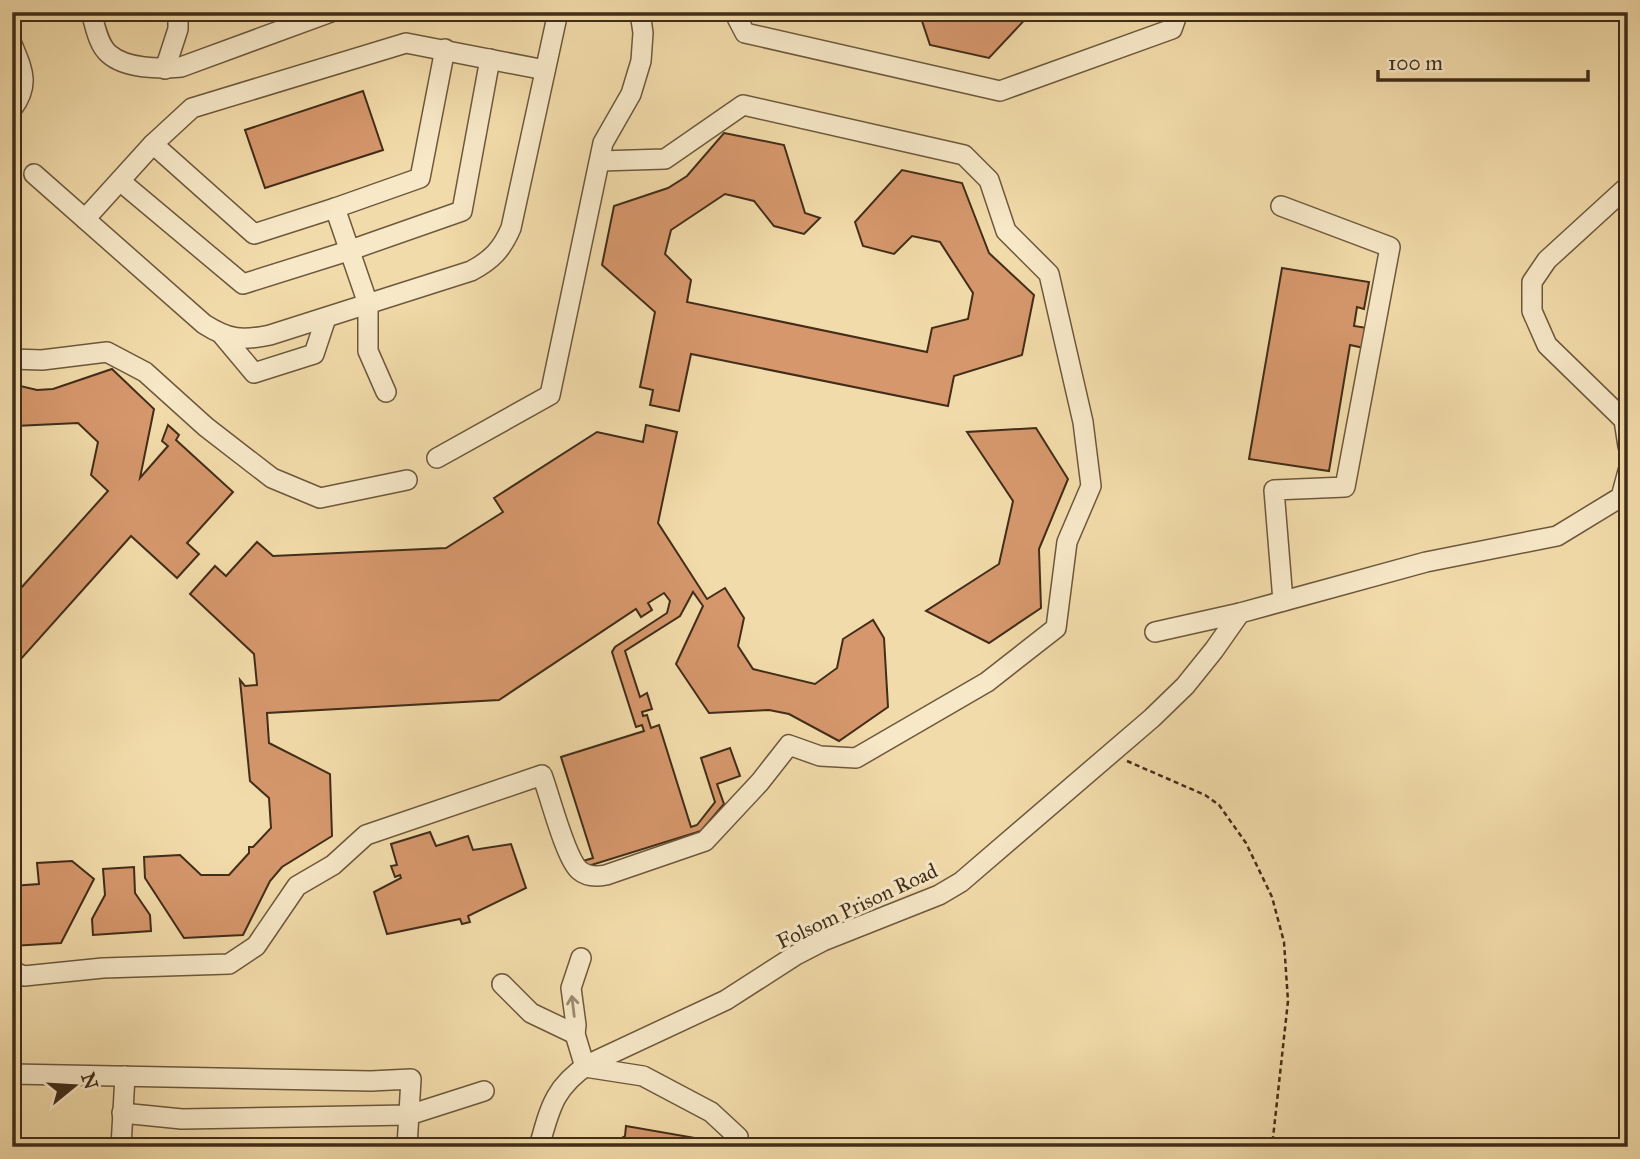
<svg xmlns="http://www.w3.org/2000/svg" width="1640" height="1159" font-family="'IM FELL Great Primer',serif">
  <rect width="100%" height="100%" fill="#f2dbaa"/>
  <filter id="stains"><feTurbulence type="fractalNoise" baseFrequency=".00286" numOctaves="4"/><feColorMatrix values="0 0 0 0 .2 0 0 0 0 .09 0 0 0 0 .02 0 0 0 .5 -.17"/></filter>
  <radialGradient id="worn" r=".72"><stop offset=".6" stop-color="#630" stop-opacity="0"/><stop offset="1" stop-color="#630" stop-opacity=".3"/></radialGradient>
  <!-- building -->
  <g fill="#d6976c" stroke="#412d19" stroke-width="2">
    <path d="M775,12H819L812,20Z"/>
    <path d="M919,12H1032L989,58L930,45Z"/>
    <path d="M363,91L383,150L265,188L245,130Z"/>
    <path d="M724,133L784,145L805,213L820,218L804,234L774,226L754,201L725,194L671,230L665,254L691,280L687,302L927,352L932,328L968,319L973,293L940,242L912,236L894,254L863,246L855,222L902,170L962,183L989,253L1034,295L1022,355L954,376L948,406L691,354L679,411L650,405L653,390L640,387L655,312L602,265L614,206L668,188L687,176Z"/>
    <path d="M1282,268L1369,282L1364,309L1357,307L1354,326L1367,328L1364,348L1350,345L1329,471L1249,459Z"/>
    <path d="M112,369L154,409L140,478L168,446L162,441L168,425L179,435L176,440L233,492L187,543L199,554L177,578L131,536L12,669V598L108,491L91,475L98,442L78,423L15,426L12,429V384L37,390L53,389Z"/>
    <path d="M646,425L677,432L658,523L707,599L725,588L744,618L738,646L753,669L815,684L837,668L843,639L873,620L884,638L888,707L839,741L789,714L769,710L709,713L676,664L703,606L693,592L680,616L625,651L640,697L647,693L652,709L642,712L643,716L647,715L651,728L659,725L691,827L697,825L715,802L701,758L730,748L740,776L717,784L724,804L701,831L585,867L583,861L593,858L561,757L644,731L642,725L636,727L612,652L615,647L667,613L670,601L664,593L648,603L652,610L641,617L636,609L499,700L267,713L269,743L330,774L332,836L282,867L270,881L243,935L184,938L145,878L144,857L180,855L201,875H229L249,853V847H253L271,828L269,798L250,781L240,680L245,686L257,685L254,654L190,594L215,566L226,576L257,542L273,556L446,548L503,512L494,498L597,432L643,442Z"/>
    <path d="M1036,428L1068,479L1039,549L1041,608L989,643L926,611L999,564L1013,501L967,432Z"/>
    <path d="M430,832L436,846L468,836L473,850L511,844L526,888L468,916L470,922L462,924L460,919L387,934L374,892L401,878L400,875L395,877L391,866L397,865L391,844Z"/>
    <path d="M72,861L94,879L61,943L12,946V886L39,884L37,863Z"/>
    <path d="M134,867L135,893L150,915L151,931L93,935L92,919L105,895L103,869Z"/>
    <path d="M626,1126L701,1139L700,1147H610L611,1139L618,1140L625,1136Z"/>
  </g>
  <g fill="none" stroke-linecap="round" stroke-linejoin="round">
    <!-- minor casing -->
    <g stroke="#6d583d" stroke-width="22">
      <g id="minor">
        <path d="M91,12C95,25 98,45 109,54C126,69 160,69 181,67L331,12"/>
        <path d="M734,12L745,33L1000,91L1172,29L1178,12"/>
        <path d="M12,44C22,69 31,84 12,109"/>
        <path d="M165,69L178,29V12"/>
        <path d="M153,144L254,234L335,208L420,178L445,49"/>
        <path d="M34,174L204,324C229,340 242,341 270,335L471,271C492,260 502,249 511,228L558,12"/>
        <path d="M120,181L243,284L348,251L462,211L490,59"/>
        <path d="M1628,186L1547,260L1532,282V311L1547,345L1624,420L1628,446"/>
        <path d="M1281,206L1390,247L1345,487L1274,490L1283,601"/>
        <path d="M335,208L368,304V351L386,392"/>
        <path d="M85,219L153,144L192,108L406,43L545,70"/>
        <path d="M223,336L254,373L314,354L326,318"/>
        <path d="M12,359L42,360L107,352L145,372L206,427L272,478L320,498L407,480"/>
        <path d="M437,458L550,395L603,143L631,94L641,61L643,33L640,12"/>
        <path d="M1155,632L1240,613L1426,562L1557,536L1621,497L1628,471"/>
        <path d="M12,971L24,976L103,968L229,964L256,946L297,886L333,865L366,835L542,775C550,796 565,857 579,870C587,877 596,877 606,875L705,841L760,782L789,745L820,756L856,758L987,682L1056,628L1067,542L1091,486L1083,422L1049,274L1006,231L989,180L964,155L743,105L665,159L600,161"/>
        <path d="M502,984L531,1013L575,1034L576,1025L571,988L581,958"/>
        <path d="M575,1034L585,1067L643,1076L711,1112L738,1137L736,1147"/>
        <path d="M12,1074L371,1081L411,1079L407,1147"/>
        <path d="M122,1113L182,1119L409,1115L484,1091"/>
        <path d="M121,1147L125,1076"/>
        <path d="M539,1147C550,1108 554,1087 589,1064L726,1000L796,955L823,941L939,895L961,882L1152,718L1185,686L1214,650L1240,613"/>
      </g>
    </g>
    <!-- path -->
    <path stroke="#412d19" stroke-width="2.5" stroke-dasharray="5 3.5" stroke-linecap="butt" d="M1127,761L1205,795L1219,805L1246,843L1272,897L1284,942L1288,1001L1272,1147"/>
    <!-- minor -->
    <use href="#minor" stroke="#f7e8c8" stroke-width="19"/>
  </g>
  <!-- one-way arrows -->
  <defs><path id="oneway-shaft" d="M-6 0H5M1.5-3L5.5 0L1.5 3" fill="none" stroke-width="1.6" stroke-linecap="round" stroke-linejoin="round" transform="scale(1.75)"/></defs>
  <use stroke="#9c8a70" href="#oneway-shaft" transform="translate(573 1006) rotate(-97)"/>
  <g text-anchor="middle" stroke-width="6" stroke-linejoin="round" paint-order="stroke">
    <!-- street labels -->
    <g font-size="21" fill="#412d19" stroke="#f7e8c8">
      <text transform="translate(857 906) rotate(-25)" y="7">Folsom Prison Road</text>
    </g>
  </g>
  <!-- margin -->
  <rect width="1640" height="1159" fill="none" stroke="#f2dbaa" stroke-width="42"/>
  <rect x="14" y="14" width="1612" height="1131" fill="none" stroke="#412d19" stroke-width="3.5"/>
  <rect x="21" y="21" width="1598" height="1117" fill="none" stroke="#412d19" stroke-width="2"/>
  <!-- north arrow -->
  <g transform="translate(74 1086) rotate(72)" stroke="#f7e8c8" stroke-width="5" paint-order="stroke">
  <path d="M0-5L12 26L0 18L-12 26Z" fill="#412d19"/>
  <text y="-10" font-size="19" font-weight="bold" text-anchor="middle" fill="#412d19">N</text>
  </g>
  <!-- scale -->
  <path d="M1378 70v10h210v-10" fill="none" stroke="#412d19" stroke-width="3.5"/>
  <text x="1388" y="70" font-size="21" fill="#412d19" stroke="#f7e8c8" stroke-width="5" paint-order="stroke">100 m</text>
  <rect width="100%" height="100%" filter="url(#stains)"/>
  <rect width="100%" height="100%" fill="url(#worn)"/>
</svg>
